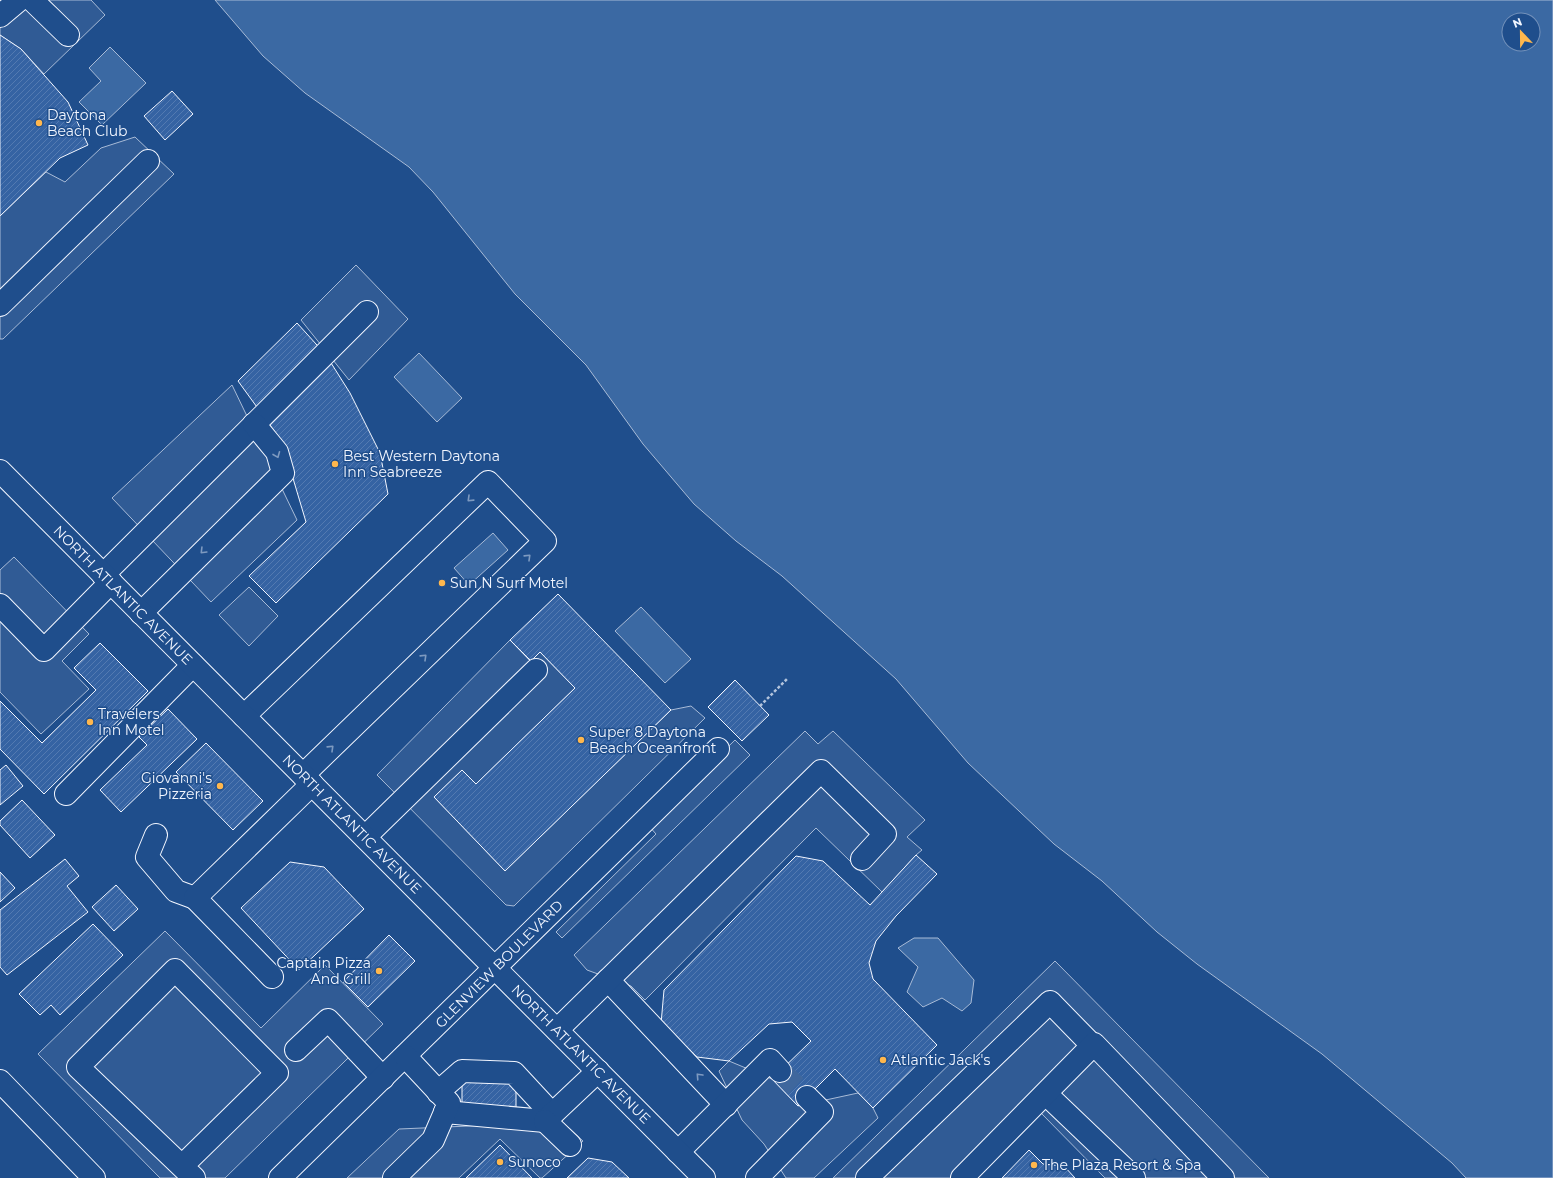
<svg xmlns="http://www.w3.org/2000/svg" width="1553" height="1178" font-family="Montserrat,sans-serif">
  <defs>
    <pattern id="building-hatch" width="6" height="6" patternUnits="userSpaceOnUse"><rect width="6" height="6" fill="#3563a3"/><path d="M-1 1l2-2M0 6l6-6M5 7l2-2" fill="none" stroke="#537ab1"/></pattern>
  </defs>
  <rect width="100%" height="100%" fill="#1f4e8c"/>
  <!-- parking -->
  <g fill="#305b95" stroke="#a8bbd7">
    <path d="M0,0H91L105,15L44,74L21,49L0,35Z"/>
    <path d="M135,137L174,174L3,339H0V216L46,172L65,182L101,148Z"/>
    <path d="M356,265L408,319L349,380L301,320Z"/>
    <path d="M232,385L297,520L211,602L112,498Z"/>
    <path d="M14,557L89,634L62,661L89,689L41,734L0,692V570Z"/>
    <path d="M249,587L278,616L249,646L219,615Z"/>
    <path d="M510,640L530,661L540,652L575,688L476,784L462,770L434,797L505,871L671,710L691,706L705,718L514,906L506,905L377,775Z"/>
    <path d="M805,731L818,744L833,731L925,820L907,837L922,850L916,855L882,892L816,828L645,1000L631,986L587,970L574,955Z"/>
    <path d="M735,740L750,755L562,938L556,932L656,834L648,825Z"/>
    <path d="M165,931L261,1028L325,965L383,1024L225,1178H160L38,1054Z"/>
    <path d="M1055,961L1269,1178H1105L1039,1111L971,1178H833Z"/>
    <path d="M729,1061L772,1079L798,1106L858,1093L873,1108L878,1118L814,1178H786L764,1144L742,1120L719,1071Z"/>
    <path d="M515,1124L569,1128L583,1141L542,1178H540L500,1139L459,1178H347L399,1129Z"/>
  </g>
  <!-- water -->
  <g fill="#3b69a3" stroke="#a8bbd7" fill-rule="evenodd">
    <path d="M215,0H1553V1178H1466L1452,1163L1322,1054L1197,964L1157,932L1102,881L1054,844L968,763L896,679L782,576L736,541L694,504L643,444L586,365L515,294L433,192L409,167L305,93L263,56ZM1509,20H1533V44H1509Z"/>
    <path d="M110,47L146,83L102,125L79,102L101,81L89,68Z"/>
    <path d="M419,353L462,398L437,422L394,377Z"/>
    <path d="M493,533L508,550L469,585L454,568Z"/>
    <path d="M641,607L691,659L665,683L615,631Z"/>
    <path d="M914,938H938L974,980L971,1003L962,1011L942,998L923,1007L907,992L918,967L898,948Z"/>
  </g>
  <!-- building -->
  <g fill="url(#building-hatch)" stroke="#f2f6ff">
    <path d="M0,35L21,49L68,102L88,145L60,158L0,216Z"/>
    <path d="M172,91L193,114L165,140L144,116Z"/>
    <path d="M297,323L326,355L350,393L380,453L388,494L276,603L249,576L306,522L292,475L275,432L238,381Z"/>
    <path d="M558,594L671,710L505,871L434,797L462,770L476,784L575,688L540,652L531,661L510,640Z"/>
    <path d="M100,643L148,691L44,794L0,749V701L42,743L96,690L74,668Z"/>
    <path d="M735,680L769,715L742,741L708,707Z"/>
    <path d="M168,709L197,739L121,812L100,790L147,745L139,737Z"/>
    <path d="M206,743L263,801L233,830L176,772Z"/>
    <path d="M6,765L23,786L0,805V770Z"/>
    <path d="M22,800L55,835L30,858L0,825V821Z"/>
    <path d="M916,855L937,874L896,916L876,941L869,963L873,979L937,1045L873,1108L835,1069L798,1106L772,1079L811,1041L792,1022L769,1024L729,1061L697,1057L661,1024L664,990L796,856L823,861L870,905Z"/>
    <path d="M65,859L79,876L67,886L88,912L7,975L0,967V910Z"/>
    <path d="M290,862L324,867L364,909L299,970L241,908Z"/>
    <path d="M0,872L15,888L0,902Z"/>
    <path d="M116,885L138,909L114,931L92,907Z"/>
    <path d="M93,924L123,955L60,1015L51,1005L40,1015L19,994Z"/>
    <path d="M389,935L415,961L368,1007L343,982Z"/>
    <path d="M516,1080V1109H462V1081Z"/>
    <path d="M500,1145L532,1178H466Z"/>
    <path d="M1029,1150L1043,1164L1064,1166L1075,1178H1002Z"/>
    <path d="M588,1158L612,1162L629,1178H567Z"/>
  </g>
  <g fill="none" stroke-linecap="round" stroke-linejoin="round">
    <!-- minor-tunnel -->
    <path stroke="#3f679d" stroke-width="22" stroke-dasharray="22 11" stroke-linecap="butt" d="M780,1071L807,1097"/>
    <!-- minor casing -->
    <g stroke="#f2f6ff" stroke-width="24">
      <g id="minor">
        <path d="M32,0L68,35"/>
        <path d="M0,16L19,0"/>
        <path d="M0,305L148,161"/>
        <path d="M103,575L367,312"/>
        <path d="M0,605L44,650L111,582"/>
        <path d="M141,613L283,473L277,452L254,424"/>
        <path d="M244,716L488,482L545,541L303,775"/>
        <path d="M66,794L193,665"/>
        <path d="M156,835L147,857L176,891L195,898"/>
        <path d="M365,837L536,670"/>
        <path d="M272,977L195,898L312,784"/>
        <path d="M608,980L726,1105"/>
        <path d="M557,1030L821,771L885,834L862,859"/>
        <path d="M296,1050L328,1020L383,1078"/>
        <path d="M0,1081L94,1178"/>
        <path d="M438,1092L462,1071L514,1073L552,1114"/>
        <path d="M1046,1094L1134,1178"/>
        <path d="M445,1112L545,1121L598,1071"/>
        <path d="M545,1121L570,1145"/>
        <path d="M678,1152L770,1060L780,1071"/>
        <path d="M182,1166L277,1073L175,970L78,1067L194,1178"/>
        <path d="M280,1178L718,749"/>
        <path d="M394,1178L433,1140L449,1103L405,1056"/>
        <path d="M757,1178L822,1112L807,1097"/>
        <path d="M867,1178L1050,1002L1093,1046"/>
        <path d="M962,1178L1094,1044L1223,1178"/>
      </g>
    </g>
    <!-- major casing -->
    <g stroke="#f2f6ff" stroke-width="24">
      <path id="major" d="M0,471L704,1178"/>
    </g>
    <!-- path -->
    <path stroke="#b3c4dc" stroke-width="2.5" stroke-dasharray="3 2" stroke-linecap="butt" d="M760,706L788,678"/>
    <!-- minor -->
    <use href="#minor" stroke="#1f4e8c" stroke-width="22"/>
    <!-- major -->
    <use href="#major" stroke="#1f4e8c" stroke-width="22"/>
  </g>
  <!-- one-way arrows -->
  <defs><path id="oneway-chevron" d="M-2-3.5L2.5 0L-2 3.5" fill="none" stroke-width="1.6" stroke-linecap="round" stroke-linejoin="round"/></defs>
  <g stroke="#7e9ac0">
    <use href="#oneway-chevron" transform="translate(277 455) rotate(68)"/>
    <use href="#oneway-chevron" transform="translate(470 499) rotate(136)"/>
    <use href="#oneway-chevron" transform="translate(203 551) rotate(135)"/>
    <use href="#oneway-chevron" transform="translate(528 557) rotate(-44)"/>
    <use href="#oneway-chevron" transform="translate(424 657) rotate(-44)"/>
    <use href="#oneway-chevron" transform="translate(331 748) rotate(-44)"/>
    <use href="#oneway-chevron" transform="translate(699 1076) rotate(-133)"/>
  </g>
  <!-- markers -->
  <g fill="#ffb74d" stroke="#1f4e8c" stroke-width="1.5">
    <circle cx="39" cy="123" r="4"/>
    <circle cx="335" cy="464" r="4"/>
    <circle cx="442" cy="583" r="4"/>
    <circle cx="90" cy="722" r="4"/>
    <circle cx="581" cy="740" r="4"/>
    <circle cx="220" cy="786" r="4"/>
    <circle cx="379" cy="971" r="4"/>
    <circle cx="883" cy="1060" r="4"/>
    <circle cx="500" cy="1162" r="4"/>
    <circle cx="1034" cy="1165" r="4"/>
  </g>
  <g text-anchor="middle" stroke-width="3" stroke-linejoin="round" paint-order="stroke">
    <!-- poi labels -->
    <g font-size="14" fill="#f2f6ff" stroke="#1f4e8c" text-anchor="start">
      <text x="47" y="120">Daytona<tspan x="47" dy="16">Beach Club</tspan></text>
      <text x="343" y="461">Best Western Daytona<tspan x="343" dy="16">Inn Seabreeze</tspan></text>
      <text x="450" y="588">Sun N Surf Motel</text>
      <text x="98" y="719">Travelers<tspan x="98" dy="16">Inn Motel</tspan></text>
      <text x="589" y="737">Super 8 Daytona<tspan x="589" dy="16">Beach Oceanfront</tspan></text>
      <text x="212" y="783" text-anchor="end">Giovanni's<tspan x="212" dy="16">Pizzeria</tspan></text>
      <text x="371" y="968" text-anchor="end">Captain Pizza<tspan x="371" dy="16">And Grill</tspan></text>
      <text x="891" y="1065">Atlantic Jack's</text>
      <text x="508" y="1167">Sunoco</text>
      <text x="1042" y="1170">The Plaza Resort &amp; Spa</text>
    </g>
    <!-- street labels -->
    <g font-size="14" fill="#f2f6ff" stroke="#1f4e8c">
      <text transform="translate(123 595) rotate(45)" y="5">NORTH ATLANTIC AVENUE</text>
      <text transform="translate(352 824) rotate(45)" y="5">NORTH ATLANTIC AVENUE</text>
      <text transform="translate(499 964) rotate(-45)" y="5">GLENVIEW BOULEVARD</text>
      <text transform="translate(581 1054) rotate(45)" y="5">NORTH ATLANTIC AVENUE</text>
    </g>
  </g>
  <!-- north arrow -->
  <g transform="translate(1521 32) rotate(338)"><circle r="19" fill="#1f4e8c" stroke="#7391ba"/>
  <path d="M0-3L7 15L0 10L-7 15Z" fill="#ffb74d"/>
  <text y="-6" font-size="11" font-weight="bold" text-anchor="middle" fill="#f2f6ff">N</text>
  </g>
</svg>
